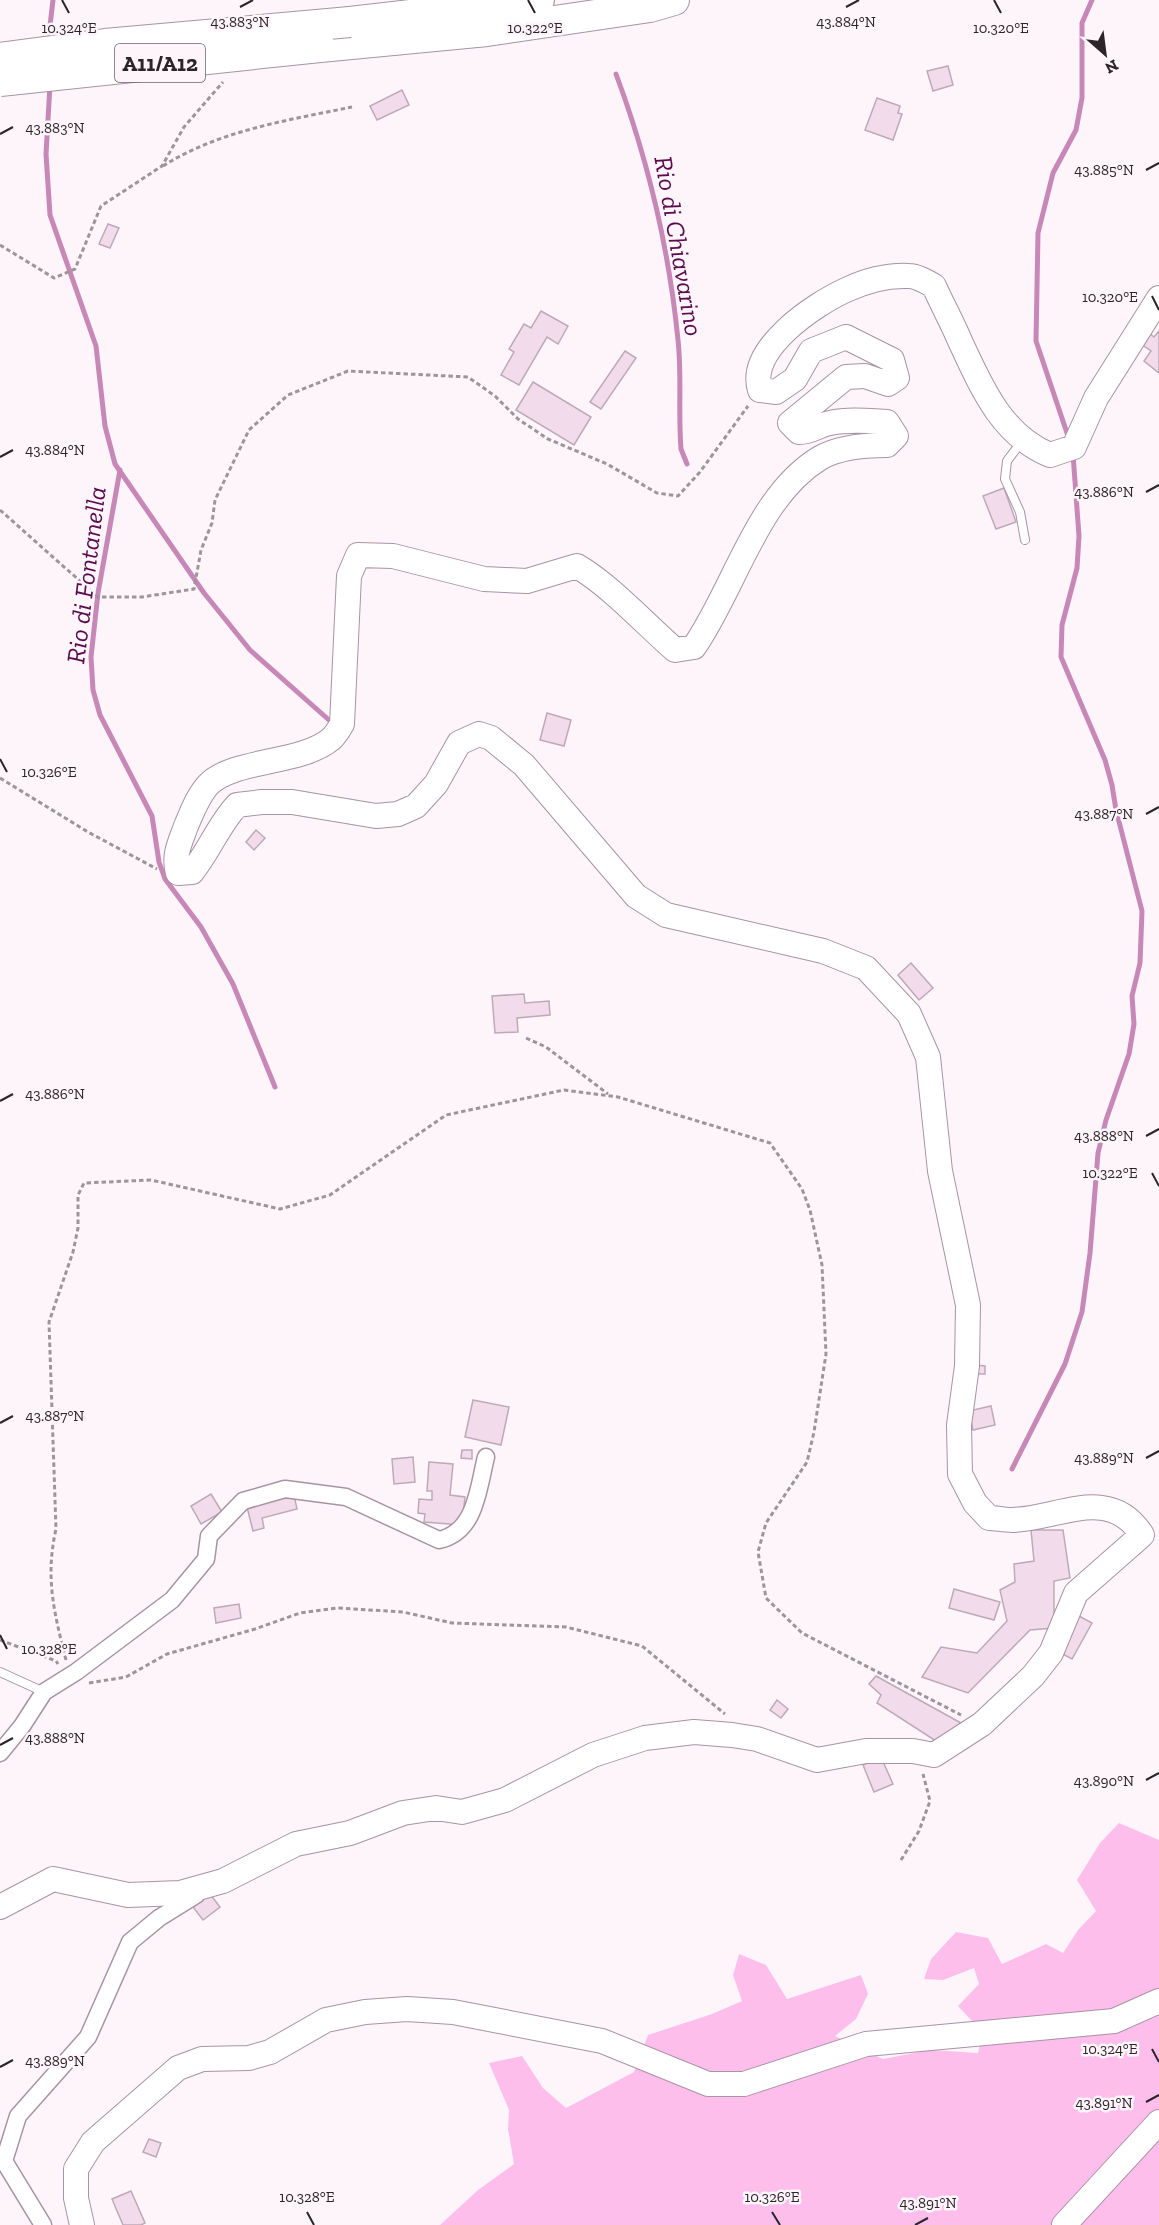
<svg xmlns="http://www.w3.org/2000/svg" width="1159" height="2225" font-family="'Zilla Slab',serif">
  <rect width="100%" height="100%" fill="#fef5fb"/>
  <!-- green -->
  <path fill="#fdbeec" d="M1119,1823L1159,1840V2225H440L478,2190L514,2164L508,2129L509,2110L489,2063L522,2056L543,2088L566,2108L634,2072L648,2035L712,2014L742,2001L733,1975L739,1954L766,1965L787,1999L861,1975L868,1994L856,2019L835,2036L883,2059L930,2050L978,2053L984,2023L972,2021L958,2006L979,1984L974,1968L943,1980L924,1979L931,1959L956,1932L988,1938L1002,1964L1046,1944L1063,1953L1078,1930L1096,1911L1077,1880L1100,1843Z"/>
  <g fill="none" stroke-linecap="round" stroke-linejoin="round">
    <!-- stream -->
    <g stroke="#c787b7" stroke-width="5">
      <path d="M48,43L53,0"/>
      <path d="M616,74C648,160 669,249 678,340C682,376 678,413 681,449L687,464"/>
      <path d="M50,85L46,154L50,215L96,346L105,426L115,464L204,593L250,650L329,720"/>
      <path d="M1069,439L1036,341L1038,233L1053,173L1076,130L1082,98V23L1092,0"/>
      <path d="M120,470L98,593L91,657L93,690L100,715L152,816L159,862L165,879L201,927L233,984L275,1087"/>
      <path d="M1012,1469L1065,1364L1082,1312L1090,1253L1098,1153L1106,1120L1129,1054L1134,1024L1132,996L1140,963L1142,911L1116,810L1112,785L1105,760L1061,657L1062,625L1077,568L1079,536L1073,454"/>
    </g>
  </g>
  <!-- building -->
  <g fill="#f2dcec" stroke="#bea9b8" stroke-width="1.5">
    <path d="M948,66L953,85L933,91L927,71Z"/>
    <path d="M402,90L409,105L377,120L370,106Z"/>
    <path d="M877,98L900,106L898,113L902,114L893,140L865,130Z"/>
    <path d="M108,224L119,228L110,248L99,244Z"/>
    <path d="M541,311L568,326L558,344L547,337L519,385L501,375L514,352L509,349L524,324L531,328Z"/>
    <path d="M1159,331V373L1144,361L1151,351L1141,344L1149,333L1154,337Z"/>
    <path d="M625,351L636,358L601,409L590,402Z"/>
    <path d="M533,382L591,417L574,445L516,410Z"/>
    <path d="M1004,488L1016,522L996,529L983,496Z"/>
    <path d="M547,713L571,720L564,746L540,740Z"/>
    <path d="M256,830L265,838L254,850L246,842Z"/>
    <path d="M911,963L933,988L919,1000L898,975Z"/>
    <path d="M524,994L525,1003L549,1001L550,1015L517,1018L518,1032L495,1033L492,996Z"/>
    <path d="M976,1365L985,1366V1374H976Z"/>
    <path d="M473,1400L509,1407L501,1445L465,1437Z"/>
    <path d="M991,1406L995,1425L973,1430L969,1411Z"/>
    <path d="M462,1450H472V1459L461,1458Z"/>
    <path d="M413,1457L415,1482L394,1484L392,1459Z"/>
    <path d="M429,1462L453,1464L450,1495L465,1497L462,1525L424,1522L425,1514L418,1513L419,1499L432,1500V1491H427Z"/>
    <path d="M211,1494L222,1512L201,1524L191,1506Z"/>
    <path d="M294,1495L297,1509L262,1518L264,1528L253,1531L247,1507Z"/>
    <path d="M1031,1530H1063L1070,1578L1054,1581V1628L1030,1630L968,1693L922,1677L941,1647L977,1653L1007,1621L1000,1590L1015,1582L1014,1564L1034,1561Z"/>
    <path d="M954,1589L1000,1602L994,1620L949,1608Z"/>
    <path d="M239,1604L241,1618L216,1623L214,1608Z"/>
    <path d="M1079,1616L1092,1623L1072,1659L1059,1652Z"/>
    <path d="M876,1676L961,1723L939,1743L877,1703L881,1695L869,1684Z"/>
    <path d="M777,1700L788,1709L781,1718L770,1710Z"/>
    <path d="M881,1757L893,1784L874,1792L863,1765Z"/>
    <path d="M210,1894L220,1907L203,1920L193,1907Z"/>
    <path d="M149,2139L161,2143L156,2157L143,2152Z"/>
    <path d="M131,2191L145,2223L141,2225H123L112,2199Z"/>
  </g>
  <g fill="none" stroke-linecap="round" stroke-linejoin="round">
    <!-- lane casing -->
    <g stroke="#a893a2" stroke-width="10">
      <g id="lane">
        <path d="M1022,441L1007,461L1005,479L1020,512L1025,540"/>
        <path d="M0,1672L44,1692"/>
      </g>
    </g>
    <!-- street casing -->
    <g stroke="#a893a2" stroke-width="19">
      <g id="street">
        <path d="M0,1753L22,1726L44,1692L76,1672L172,1600L206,1559L209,1536L243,1501L285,1489L346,1497L439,1540C476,1532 478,1489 486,1457"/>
        <path d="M43,2225L4,2161L18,2116L88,2037L130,1942L159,1918L196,1895"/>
      </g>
    </g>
    <!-- secondary casing -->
    <g stroke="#a893a2" stroke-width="26">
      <g id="secondary">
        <path d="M0,1907L53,1879L128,1895L180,1893L223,1881L296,1844L350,1833L403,1813L436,1808L462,1812L505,1800L593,1755L645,1738L694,1732L732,1735L757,1739L817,1760L866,1751H913L934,1755L982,1724L1033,1676L1051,1653L1076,1593L1142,1535C1110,1484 1058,1519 1012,1520C1004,1520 996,1518 989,1518L975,1503L960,1474L959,1425L967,1366L968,1305L940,1171L928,1057L909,1014L866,968L823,951L666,915L636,896L524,765L491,738L479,734L459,743L436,784L416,806L398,814L376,816L292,802H262L237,805C218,826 209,851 192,872L178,873C173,855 180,843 186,826C192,812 198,796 208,785C232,759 302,764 331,739C335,736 339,729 342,724L349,576L358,555L393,556L484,579L527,581L577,566C612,587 644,623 675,650L694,647C735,588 757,496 820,458C839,447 867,445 887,445L896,436L887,422C868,421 849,419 830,423C818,425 812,432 799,432L790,423L846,377L865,376L888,384L897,378L892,360L846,337L811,351L795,379L776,392L760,390C747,349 815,304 846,290C865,281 888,275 909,276C917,276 927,282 934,286C942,304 952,322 960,341C981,386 1001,435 1050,455L1074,447L1096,398L1159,298"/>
        <path d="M82,2225L76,2198V2169L93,2142L178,2068L202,2059L249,2058L270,2052L326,2020L365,2012L407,2009L453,2012L602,2041L708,2084H744L866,2044L1114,2021L1159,2001"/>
        <path d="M1064,2225L1159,2122"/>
      </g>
    </g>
    <!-- highway casing -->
    <g stroke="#a893a2" stroke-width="32">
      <g id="highway">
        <path d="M350,22L539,0"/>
        <path d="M320,47L487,31L650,7L674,0"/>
      </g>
    </g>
    <!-- path -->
    <g stroke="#9e959b" stroke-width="3" stroke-dasharray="4.5 3" stroke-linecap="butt">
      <path d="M163,166C218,131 288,120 352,107"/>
      <path d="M0,245L54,278L75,269L101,206L162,166L184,127L223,82"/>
      <path d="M0,510L98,597H142L194,589L201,550L212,523L215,500L249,430L288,395L348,371L468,377L495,396L518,419L548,439L607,464L657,493L678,496L700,472L748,406"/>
      <path d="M0,778L88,832L157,869"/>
      <path d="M526,1038L546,1047L608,1094"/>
      <path d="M0,1640L56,1661L58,1664"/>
      <path d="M66,1660C54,1612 45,1578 56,1529L49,1322L73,1252L78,1228V1195L84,1183L151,1180L280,1209L330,1195L446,1115L564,1090L618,1097L770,1143L802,1189L810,1210L822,1265L826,1354L814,1432L807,1462L766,1523L758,1552L766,1598L802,1633L961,1715"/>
      <path d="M89,1683L126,1677L167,1654L255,1629L300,1613L337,1608L403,1612L452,1623L566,1627L642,1646L725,1714"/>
      <path d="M901,1860L919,1831L930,1801L923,1774"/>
    </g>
    <!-- lane -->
    <use href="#lane" stroke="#fff" stroke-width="8"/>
    <!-- street -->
    <use href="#street" stroke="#fff" stroke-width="16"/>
    <!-- secondary -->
    <use href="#secondary" stroke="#fff" stroke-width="24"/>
    <!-- highway -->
    <use href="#highway" stroke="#fff" stroke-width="30"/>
    <!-- highway-bridge casing -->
    <g stroke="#a893a2" stroke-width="32" stroke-linecap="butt">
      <g id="highway-bridge">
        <path d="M0,58L105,44L350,22"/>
        <path d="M0,81L320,47"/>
      </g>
    </g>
    <!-- highway-bridge -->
    <use href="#highway-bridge" stroke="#fff" stroke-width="30"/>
  </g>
  <!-- ticks -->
  <path fill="none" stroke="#2c2429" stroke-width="2" d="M62,0L69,13M528,0L535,13M994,0L1001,13M240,7L253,0M846,7L859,0M0,134L13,127M1146,170L1159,163M1152,296L1159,310M0,457L13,450M1146,492L1159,485M0,759L7,772M1146,814L1159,807M0,1101L13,1094M1146,1136L1159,1129M1152,1173L1159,1186M0,1423L13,1416M1146,1458L1159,1451M0,1635L7,1649M0,1745L13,1738M1146,1780L1159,1773M1152,2049L1159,2062M0,2067L13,2060M1146,2102L1159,2095M307,2212L314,2225M772,2212L780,2225M915,2225L928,2218"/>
  <g text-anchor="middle" stroke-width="5" stroke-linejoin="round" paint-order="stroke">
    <!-- shield labels -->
    <rect fill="#fef5fb" stroke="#6b6368" stroke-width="1.5" x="115" y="44" width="90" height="38" rx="4.5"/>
    <g font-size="22" font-weight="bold" fill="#2c2429">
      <text x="160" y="71">A11/A12</text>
    </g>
    <!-- water labels -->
    <g font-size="26" font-style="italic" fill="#590b4c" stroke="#fef5fb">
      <text transform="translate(679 246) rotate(80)" y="9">Rio di Chiavarino</text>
      <text transform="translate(86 575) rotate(-83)" y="9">Rio di Fontanella</text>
    </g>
  </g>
  <g font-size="15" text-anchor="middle" fill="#2c2429" stroke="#fef5fb" stroke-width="5" stroke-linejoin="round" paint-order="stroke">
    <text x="240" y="27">43.883°N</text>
    <text x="846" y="27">43.884°N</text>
    <text x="69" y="33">10.324°E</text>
    <text x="535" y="33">10.322°E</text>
    <text x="1001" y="33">10.320°E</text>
    <text x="55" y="133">43.883°N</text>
    <text x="1104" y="175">43.885°N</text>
    <text x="1110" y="302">10.320°E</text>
    <text x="55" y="455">43.884°N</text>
    <text x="1104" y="497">43.886°N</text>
    <text x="49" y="777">10.326°E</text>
    <text x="1104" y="819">43.887°N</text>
    <text x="55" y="1099">43.886°N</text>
    <text x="1104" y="1141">43.888°N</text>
    <text x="1110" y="1178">10.322°E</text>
    <text x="55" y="1421">43.887°N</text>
    <text x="1104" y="1463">43.889°N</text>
    <text x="49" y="1654">10.328°E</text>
    <text x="55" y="1743">43.888°N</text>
    <text x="1104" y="1786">43.890°N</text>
    <text x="1110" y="2054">10.324°E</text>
    <text x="55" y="2066">43.889°N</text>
    <text x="1104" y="2108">43.891°N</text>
    <text x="307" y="2202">10.328°E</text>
    <text x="772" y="2202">10.326°E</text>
    <text x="928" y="2208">43.891°N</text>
  </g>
  <!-- north arrow -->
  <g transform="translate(1105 54) rotate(152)" stroke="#fef5fb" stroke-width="4.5" paint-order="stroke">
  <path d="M0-4.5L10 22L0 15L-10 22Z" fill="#2c2429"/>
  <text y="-9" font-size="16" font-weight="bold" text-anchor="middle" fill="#2c2429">N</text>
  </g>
</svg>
